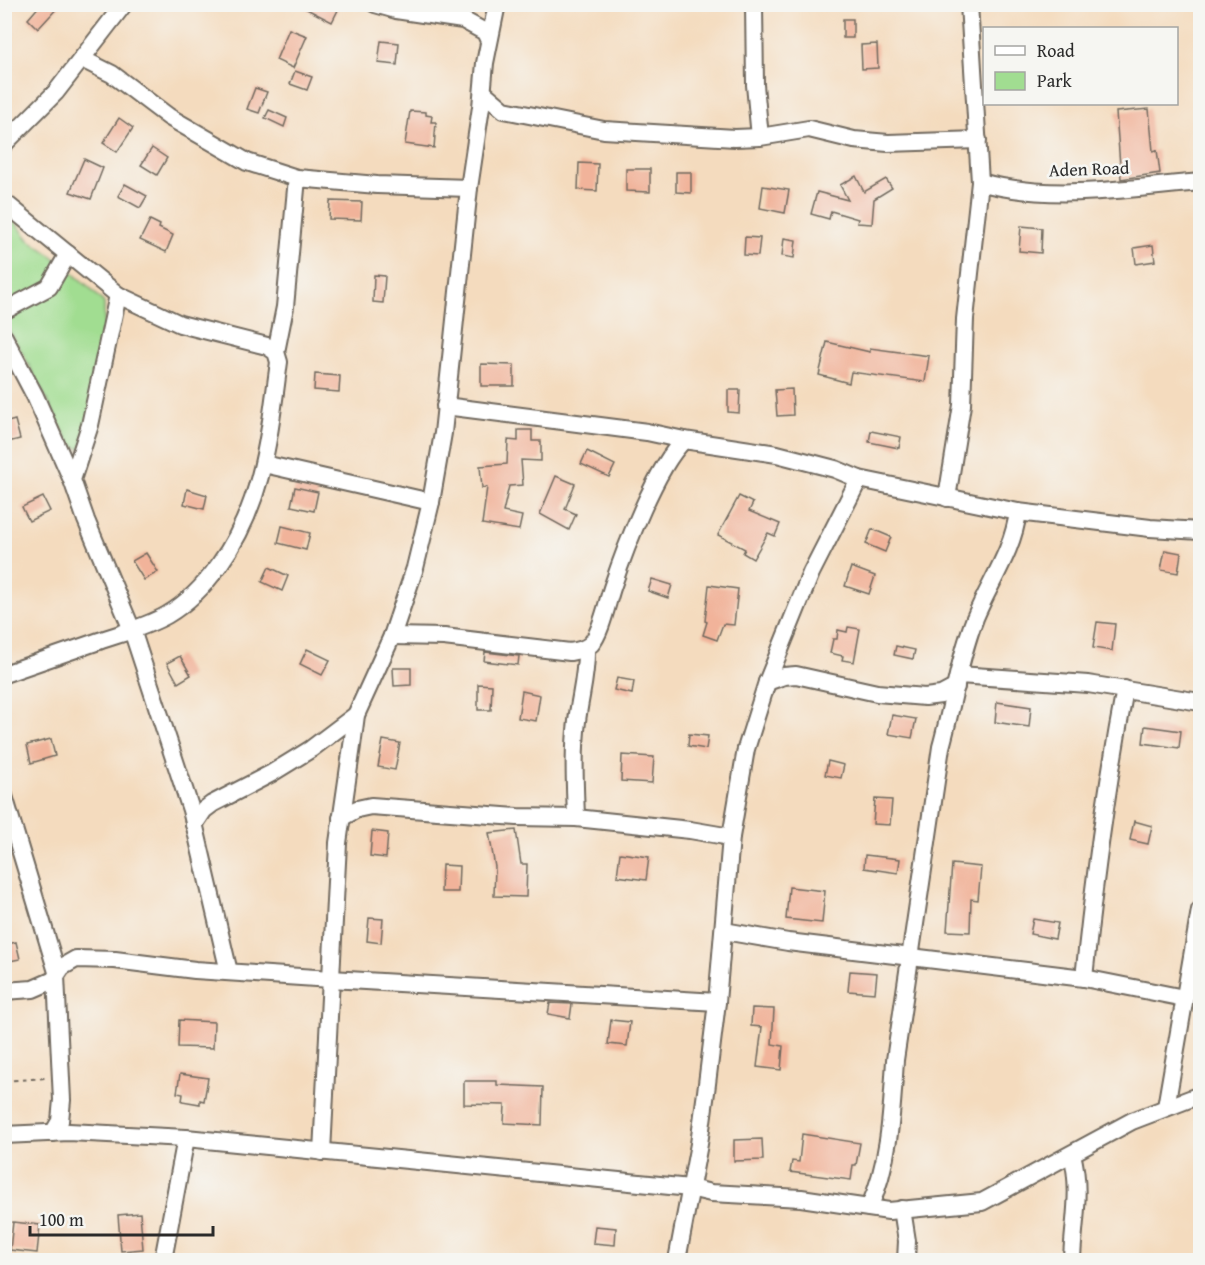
<svg xmlns="http://www.w3.org/2000/svg" width="1205" height="1265" font-family="'Gentium Book Plus',serif">
  <rect width="100%" height="100%" fill="#f6f6f2"/>
  <filter id="ink" filterUnits="userSpaceOnUse"><feTurbulence type="fractalNoise" baseFrequency=".0167" numOctaves="2"/><feDisplacementMap in="SourceGraphic" scale="12" xChannelSelector="R" yChannelSelector="G"/><feConvolveMatrix kernelMatrix="1 2 1 2 8 2 1 2 1" color-interpolation-filters="sRGB"/></filter>
  <filter id="wash" filterUnits="userSpaceOnUse"><feTurbulence type="fractalNoise" baseFrequency=".008" numOctaves="4" result="noise"/><feDisplacementMap in="SourceGraphic" scale="24" xChannelSelector="R" yChannelSelector="G"/><feGaussianBlur stdDeviation="1.35" result="paint"/><feColorMatrix in="noise" values="0 0 0 0 0 0 0 0 0 0 0 0 0 0 0 0 0 1.4 0 .05"/><feComposite in="paint" operator="in"/></filter>
  <g filter="url(#wash)">
    <rect width="100%" height="100%" fill="#f4dbbe"/>
    <!-- green -->
    <path fill="#a1dd91" stroke="#66845e" stroke-width="1.5" d="M5,209L29,240L51,255L89,287L104,303L105,351L81,449L73,446L68,440L23,354L5,324Z"/>
    <g id="blocks">
      <!-- building -->
      <g fill="#f1b39a">
        <path d="M41,4H61L38,29L28,19Z"/>
        <path d="M297,4H326L338,10L332,22Z"/>
        <rect x="843" y="19" width="10" height="19"/>
        <path d="M289,29L307,36L293,68L276,60Z"/>
        <path d="M381,41L399,43L397,65L378,63Z"/>
        <path d="M877,44L878,68L862,69L861,45Z"/>
        <path d="M295,71L312,77L307,90L290,84Z"/>
        <path d="M255,88L267,92L259,113L247,109Z"/>
        <path d="M1149,109L1153,151L1157,150L1160,173L1121,179L1116,112Z"/>
        <path d="M269,110L287,118L284,127L265,118Z"/>
        <path d="M410,111L426,112V115L432,116L431,122H436L434,148L405,144Z"/>
        <path d="M119,118L133,128L117,152L103,143Z"/>
        <path d="M152,148L167,158L157,175L141,165Z"/>
        <path d="M84,159L103,168L91,199L70,192Z"/>
        <path d="M579,163L598,164L597,191L578,190Z"/>
        <path d="M626,169H650V192L626,191Z"/>
        <path d="M676,172H691V193L676,192Z"/>
        <path d="M856,176L864,192L886,179L892,188L874,199L872,224L857,223L858,219L831,211L829,219L811,214L817,192L848,200L840,185Z"/>
        <path d="M125,184L147,196L140,208L118,196Z"/>
        <path d="M763,186L789,190L785,213L760,208Z"/>
        <path d="M330,201L362,202L361,220L329,219Z"/>
        <path d="M150,220L160,225L159,228L173,235L166,252L140,240Z"/>
        <path d="M1021,226L1042,228L1041,253L1019,251Z"/>
        <path d="M745,237L760,238L758,256L744,255Z"/>
        <path d="M784,238L796,240L794,258L782,256Z"/>
        <path d="M1153,245L1155,261L1136,264L1134,248Z"/>
        <path d="M374,275L385,276L383,303L373,302Z"/>
        <path d="M827,342L870,352V348L929,356L925,382L851,372L849,383L819,375Z"/>
        <path d="M481,364L514,365V386H481Z"/>
        <path d="M315,374L340,376L339,392L314,390Z"/>
        <path d="M792,389L793,415L777,416L775,390Z"/>
        <path d="M728,390H740L739,413L728,412Z"/>
        <path d="M15,420L20,439L4,443V423Z"/>
        <path d="M518,430H532V441H541V461L521,460L523,485L509,486L503,512L522,516L519,530L482,524L487,487L482,488L480,466L507,464L508,440L518,441Z"/>
        <path d="M871,431L901,437L899,448L869,442Z"/>
        <path d="M587,451L615,465L609,477L581,464Z"/>
        <path d="M556,476L575,484L565,509L576,514L569,530L540,514Z"/>
        <path d="M295,487L318,492L314,511L291,506Z"/>
        <path d="M187,489L207,495L204,509L184,504Z"/>
        <path d="M739,496L753,503L749,511L780,524L775,536L768,533L753,559L743,553L745,549L718,535Z"/>
        <path d="M43,497L50,511L29,521L22,507Z"/>
        <path d="M282,526L310,533L306,550L278,543Z"/>
        <path d="M872,529L891,537L885,552L866,544Z"/>
        <path d="M1165,550L1181,553L1178,573L1161,570Z"/>
        <path d="M146,553L158,572L144,580L132,561Z"/>
        <path d="M269,567L288,576L282,591L262,582Z"/>
        <path d="M851,567L875,576L869,594L845,586Z"/>
        <path d="M652,579L672,585L668,598L648,591Z"/>
        <path d="M709,585L738,589L734,625L723,624L717,640L703,635L707,622L705,621Z"/>
        <path d="M1097,622L1115,624L1112,651L1093,648Z"/>
        <path d="M848,627L860,629L854,662L842,660L843,656L830,653L833,639H837L838,630L847,632Z"/>
        <path d="M896,646L915,650L913,659L894,655Z"/>
        <path d="M307,649L330,660L322,675L300,664Z"/>
        <path d="M485,652L519,656L518,665L484,661Z"/>
        <path d="M180,656L191,675L178,683L167,663Z"/>
        <path d="M393,668H411V685L394,686Z"/>
        <path d="M617,678L634,681L632,694L614,690Z"/>
        <path d="M478,684L492,685L491,710H478Z"/>
        <path d="M522,691L540,695L536,721L518,718Z"/>
        <path d="M997,702L1031,707L1029,727L995,722Z"/>
        <path d="M892,715L916,719L912,738L888,734Z"/>
        <path d="M1145,726L1181,731L1179,748L1143,743Z"/>
        <path d="M689,734L708,736L706,749L688,746Z"/>
        <path d="M51,739L55,756L31,763L27,745Z"/>
        <path d="M383,740L400,743L395,770L378,767Z"/>
        <path d="M622,755L654,757L652,783L621,781Z"/>
        <path d="M828,761L844,765L841,778L825,775Z"/>
        <path d="M875,799L892,800L890,825L873,824Z"/>
        <path d="M1134,821L1152,826L1148,844L1130,840Z"/>
        <path d="M516,830L521,864H527L526,897L494,896L495,867L489,833Z"/>
        <path d="M372,831L388,833L386,858L370,856Z"/>
        <path d="M620,853L649,857L646,880L617,876Z"/>
        <path d="M865,855L900,859L898,873L864,868Z"/>
        <path d="M952,864L981,867L978,900L971,899L970,932L947,931Z"/>
        <path d="M442,865L459,866L458,892H441Z"/>
        <path d="M789,887L825,891L822,923L786,919Z"/>
        <path d="M369,918L383,919L381,943L367,941Z"/>
        <path d="M1033,919L1058,923L1055,939L1030,934Z"/>
        <path d="M16,942L20,959L4,962V945Z"/>
        <path d="M850,971L877,973L875,993L848,991Z"/>
        <path d="M550,1003L572,1004L570,1018L548,1014Z"/>
        <path d="M752,1008L774,1009L772,1044L783,1046L781,1070L757,1067L762,1027L751,1026Z"/>
        <path d="M179,1020L214,1022L213,1048L178,1047Z"/>
        <path d="M611,1020L630,1022L627,1046L608,1044Z"/>
        <path d="M180,1074L208,1078L204,1101L200,1100V1104L182,1101L183,1094L177,1093Z"/>
        <path d="M464,1081H497V1085L543,1087L542,1125L504,1123L505,1105L464,1104Z"/>
        <path d="M802,1134L860,1143L856,1165H853L851,1180L790,1172L792,1161L799,1162Z"/>
        <path d="M762,1139L763,1160L734,1161V1140Z"/>
        <path d="M140,1213L143,1249L121,1251L118,1215Z"/>
        <path d="M13,1222L40,1225L37,1253L10,1250Z"/>
        <path d="M595,1226L616,1228L615,1245L593,1243Z"/>
      </g>
    </g>
  </g>
  <g filter="url(#ink)">
    <use href="#blocks" fill-opacity="0" stroke="#71695e" stroke-width="1.5"/>
    <g fill="none" stroke-linecap="round" stroke-linejoin="round">
      <!-- minor casing -->
      <g stroke="#71695e" stroke-width="20">
        <g id="minor">
          <path d="M375,4L396,10L463,20L485,32L489,41"/>
          <path d="M754,4L755,85L760,137"/>
          <path d="M82,59L112,74L169,117L247,162L297,178L377,185L469,188"/>
          <path d="M483,92L504,110L604,130L735,138L760,137L809,129L854,140L888,143L978,140"/>
          <path d="M4,144L56,92L124,4"/>
          <path d="M980,182C1051,202 1129,188 1200,182"/>
          <path d="M4,202L118,295L180,324L267,346L276,352L279,362C269,435 264,503 219,565C205,585 189,602 167,615C146,627 122,633 99,641C68,652 36,663 4,674"/>
          <path d="M118,295L90,425L72,480L86,520L132,630L191,810L229,972"/>
          <path d="M4,311L49,287L68,254"/>
          <path d="M4,337L35,396L72,480"/>
          <path d="M276,352L285,307L297,178"/>
          <path d="M445,406L647,432L684,440L777,454L835,469L859,479L1018,512L1150,528L1200,531"/>
          <path d="M264,464L431,502"/>
          <path d="M947,498L962,405L965,319L980,182L969,4"/>
          <path d="M392,636L444,637L570,652C577,651 586,649 591,644C601,633 607,603 612,588C625,549 656,467 684,440"/>
          <path d="M959,675L1088,684L1200,702"/>
          <path d="M767,682L784,676L796,675L877,693L925,697L941,695L956,687"/>
          <path d="M4,796L57,972"/>
          <path d="M341,818L357,809L371,806L517,817L576,818L690,830L731,837"/>
          <path d="M576,818C575,786 573,753 577,721C580,696 587,674 586,648"/>
          <path d="M194,825L204,810L212,804L272,773L311,749L356,715"/>
          <path d="M724,931L788,942L1084,978L1184,998"/>
          <path d="M1084,978C1094,881 1107,784 1125,689"/>
          <path d="M4,991L33,989L56,979"/>
          <path d="M1166,1107L1200,910"/>
          <path d="M53,1133L60,1121L62,1100L56,976L62,967L76,959L115,960L195,970L331,979L717,1002"/>
          <path d="M4,1135L69,1132L186,1138L690,1188L711,1193L801,1198L889,1211L982,1202L1132,1121L1200,1095"/>
          <path d="M322,1152L338,843L352,746L356,715L392,636L415,568L431,502L443,433L469,188L481,107L485,63L497,4"/>
          <path d="M869,1208C890,1162 892,1109 895,1060L941,747C953,704 959,659 975,618C990,582 1013,551 1018,512"/>
          <path d="M902,1209L907,1241L906,1260"/>
          <path d="M163,1260L186,1138"/>
          <path d="M677,1260L699,1144L706,1092L717,1002L731,837L746,749L767,682L811,573L859,479"/>
          <path d="M1072,1260C1073,1223 1082,1192 1072,1154"/>
        </g>
      </g>
      <!-- path -->
      <path stroke="#71695e" stroke-width="2" stroke-dasharray="4.5 4.5" stroke-linecap="butt" d="M4,1081L46,1078"/>
      <!-- minor -->
      <use href="#minor" stroke="#fff" stroke-width="16"/>
    </g>
  </g>
  <g text-anchor="middle" stroke-width="5" stroke-linejoin="round" paint-order="stroke">
    <!-- street labels -->
    <g font-size="18" fill="#2b2b2b" stroke="#f6f6f2">
      <text transform="translate(1089 169) rotate(-2)" y="6">Aden Road</text>
    </g>
  </g>
  <!-- margin -->
  <rect width="1205" height="1265" fill="none" stroke="#f6f6f2" stroke-width="24"/>
  <!-- legend -->
  <rect x="983" y="27" width="195" height="78" fill="#f6f6f2" stroke="#a5a5a2" stroke-width="1.5"/>
  <rect x="995" y="46" width="30" height="9" fill="#ffffff" stroke="#a5a5a2" stroke-width="1.5"/>
  <text x="1037" y="57" font-size="18" fill="#2b2b2b">Road</text>
  <rect x="995" y="72" width="30" height="18" fill="#a1dd91" stroke="#a5a5a2" stroke-width="1.5"/>
  <text x="1037" y="87" font-size="18" fill="#2b2b2b">Park</text>
  <!-- scale -->
  <path d="M30 1226v9h183v-9" fill="none" stroke="#2b2b2b" stroke-width="3"/>
  <text x="39" y="1226" font-size="18" fill="#2b2b2b" stroke="#f6f6f2" stroke-width="4.5" paint-order="stroke">100 m</text>
</svg>
